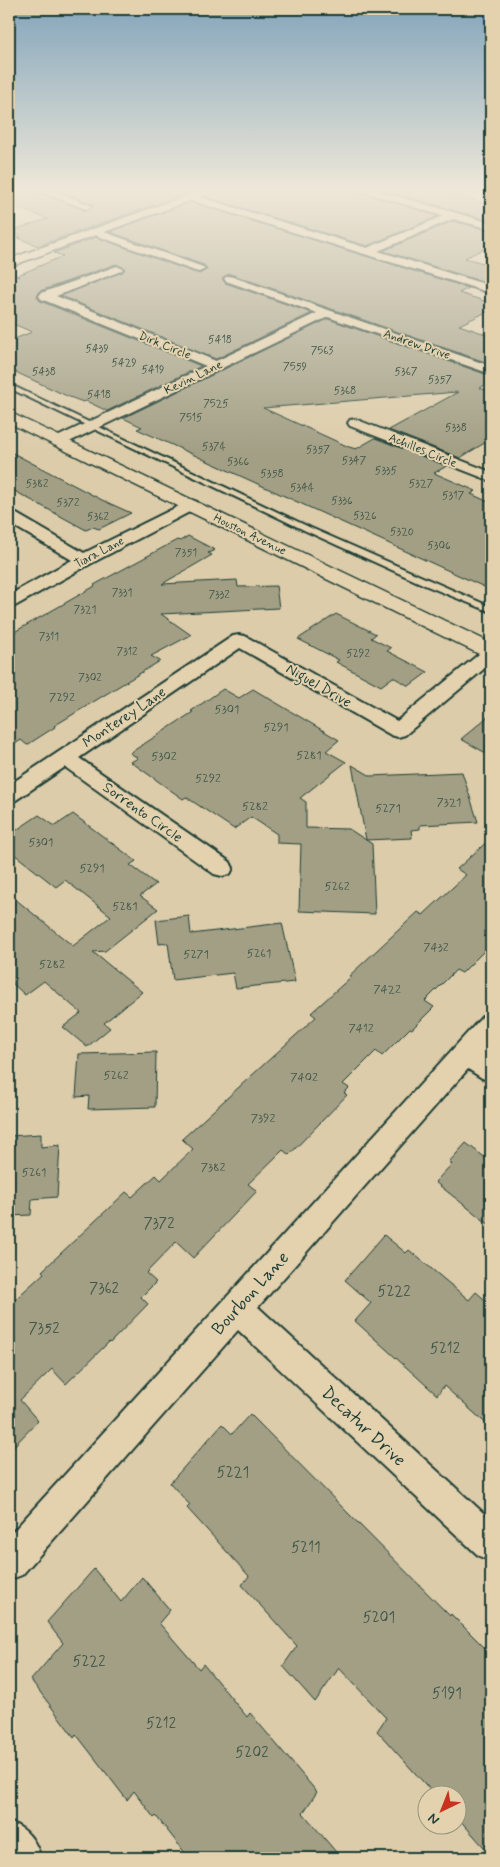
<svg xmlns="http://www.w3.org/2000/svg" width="500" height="1867" font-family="Mynerve,sans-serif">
  <rect width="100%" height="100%" fill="#dcccaa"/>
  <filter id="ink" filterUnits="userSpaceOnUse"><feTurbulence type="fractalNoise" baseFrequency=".02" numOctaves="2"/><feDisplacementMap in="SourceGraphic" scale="10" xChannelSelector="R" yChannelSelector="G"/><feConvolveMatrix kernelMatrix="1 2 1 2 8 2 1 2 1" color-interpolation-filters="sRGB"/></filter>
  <g filter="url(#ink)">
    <!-- building -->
    <g fill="#a29f85" stroke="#1f3d34">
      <path d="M9,190H35L87,211L94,205L59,190H195L38,246L18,238L21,237L10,231L48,219L9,205Z"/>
      <path d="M221,190H356L438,216L367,246L206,197Z"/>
      <path d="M383,190H439L491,205V221Z"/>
      <path d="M191,202L469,288L459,293L491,303V310L459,325L491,336V364L230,274L223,278L225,283L312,313L216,359L61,296L122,272L125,269L116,264L40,291L37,297L40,301L201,366L107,411L86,401L83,402L67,396L9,369V341L32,332L9,322V282L20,277L16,276L63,256L54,253L96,237L200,274L207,269L204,265L110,232Z"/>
      <path d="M453,221L491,231V245L465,258L490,265L482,269L491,272V277L483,282L383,251Z"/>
      <path d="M328,319L491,376V381L480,388L491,392V439L460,458L389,430L458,392L263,408L349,447L356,449L375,438L447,466L434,473L476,491L471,494L491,503V590L137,429L142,427L123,418Z"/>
      <path d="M9,451L102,500L131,513L99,529L93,527L86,530L9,488Z"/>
      <path d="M188,536L215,550L208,553L212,555L162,584L237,580L238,587L276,586L279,608L161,614L191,635L151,656L160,661L54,726L55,727L27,745L21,740L9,748V635L95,586L94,585L177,540L180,541Z"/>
      <path d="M336,614L376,634L371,638L391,648L387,651L428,672L409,686L393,677L381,686L336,662L339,660L298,639Z"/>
      <path d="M223,689L239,698L253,689L339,740L326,751L346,762L300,798L306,802V828L349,829L372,844L375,914L299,911L301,844L277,843V834L251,817L234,829L186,797L183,799L131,762L138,758L130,753L193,712L191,711L197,707Z"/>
      <path d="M491,714V756L461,739Z"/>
      <path d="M352,765L371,776L462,772L478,822L420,825V829L411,830L412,838L366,840Z"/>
      <path d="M73,814L136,861L130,865L156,884L140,896L158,909L105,951L93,952L142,992L104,1023L110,1028L87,1047L63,1027L81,1013L44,981L25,995L9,980V894L73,946L111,916L65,880L56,887L9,850V835L39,815L55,826Z"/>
      <path d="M491,838V944L462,973L456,970L425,1001L434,1007L412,1029L410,1028L382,1056L376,1051L343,1084L349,1088L344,1093L347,1095L289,1155L283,1150L248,1184L257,1191L193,1258L176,1242L146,1273L156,1282L141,1297L148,1304L110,1343L109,1342L66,1384L52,1369L20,1400L38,1421L9,1451V1305L44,1273L42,1271L126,1192L132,1197L156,1175L161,1180L193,1149L182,1139L316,1017L311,1013L352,976H349L418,912L423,915L466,875L457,869Z"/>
      <path d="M189,916L191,934L282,923L295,982L236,988L233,973L173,980L168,943L159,944L156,920Z"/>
      <path d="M156,1052L155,1107L88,1109L89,1096L76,1097L79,1054Z"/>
      <path d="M41,1134V1147L60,1145L57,1197L32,1199L31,1215L9,1216V1136Z"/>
      <path d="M466,1143L491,1162V1226L435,1182L452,1164L449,1162Z"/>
      <path d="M384,1235L406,1253L409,1250L469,1300L476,1292L491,1305V1428L444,1386L437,1395L355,1321L371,1303L345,1280Z"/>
      <path d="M250,1414L450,1616L451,1614L491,1654V1855L458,1818V1794H434L377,1731L386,1718L339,1668L315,1702L283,1666L297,1646L242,1585L249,1576L187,1508L190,1505L170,1483L222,1424L232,1434Z"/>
      <path d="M94,1569L121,1602L142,1577L170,1610L159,1623L199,1669L203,1664L247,1717L250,1713L317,1792L303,1813L341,1858H189L156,1816L154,1818L134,1791L127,1800L76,1734L74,1737L31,1680L63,1643L47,1622Z"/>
    </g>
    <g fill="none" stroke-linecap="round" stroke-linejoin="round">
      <!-- service casing -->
      <g stroke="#1f3d34" stroke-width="4">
        <path id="service" d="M9,384L311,528L491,607V612L427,586L306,531L9,388Z"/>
      </g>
      <!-- minor casing -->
      <g stroke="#1f3d34" stroke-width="4">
        <g id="minor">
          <path d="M37,190H53L92,206L87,209L83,208Z"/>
          <path d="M358,190H375L491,223V229L453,219L378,251L491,286V293L189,200L188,198L189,196H197L367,248L443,216Z"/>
          <path d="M96,229L203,267L205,269L199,272L195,271L92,234L91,232Z"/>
          <path d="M117,266L123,269L121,271L56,296L216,361L317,313L226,281L224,279L226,277L230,276L491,366V374L328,317L65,444H55L53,441L55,438L206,366L41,299L39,296L41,293Z"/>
          <path d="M355,419L491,472V481L350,426L348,423L350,420Z"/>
          <path d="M191,500L197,502L199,505L197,508L90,564L15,606L9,607V595L72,560L9,523V511L15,513L84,553Z"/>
          <path d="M239,635L245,636L397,721L484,650L491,648V663L405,735L398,737L391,735L240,648L79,758L230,862L233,868L230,874L222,876L214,874L65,767L16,800L9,802V785L233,636Z"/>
          <path d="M491,1014V1042L484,1051L491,1056V1081L482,1078L468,1069L258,1307L491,1520V1561L479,1556L238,1330L22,1575L9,1580V1536L482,1017Z"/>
          <path d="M9,1822C28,1829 35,1840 41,1858H9Z"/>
        </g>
      </g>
      <!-- tertiary casing -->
      <g stroke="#1f3d34" stroke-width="3">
        <path id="tertiary" d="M9,412L491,643V657L483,656L9,423Z"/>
      </g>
      <!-- secondary casing -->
      <g stroke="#1f3d34" stroke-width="3">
        <path id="secondary" d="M202,190H219L9,267V259Z"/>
      </g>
      <!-- path -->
      <path stroke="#1f3d34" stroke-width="1" stroke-dasharray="2 2" stroke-linecap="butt" d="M481,190L491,192"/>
      <!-- service -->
      <use href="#service" fill="#e4d2af" fill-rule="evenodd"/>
      <!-- minor -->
      <use href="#minor" fill="#e4d2af" fill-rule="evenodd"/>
      <!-- tertiary -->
      <use href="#tertiary" fill="#e4d2af" fill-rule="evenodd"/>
      <!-- secondary -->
      <use href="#secondary" fill="#e4d2af" fill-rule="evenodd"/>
    </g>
  </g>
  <!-- sky -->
  <linearGradient id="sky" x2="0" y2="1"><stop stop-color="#83a5bb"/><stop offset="0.42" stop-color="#efe8d9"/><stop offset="1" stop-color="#efe8d9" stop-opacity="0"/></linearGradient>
  <rect width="500" height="452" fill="url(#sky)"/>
  <g text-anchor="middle" stroke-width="4" stroke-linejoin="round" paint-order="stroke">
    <!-- far-number labels -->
    <g font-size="11" fill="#405648">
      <text x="220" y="343">5418</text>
      <text x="97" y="352">5439</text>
      <text x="322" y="354">7563</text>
      <text x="124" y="366">5429</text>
      <text x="295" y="370">7559</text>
      <text x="153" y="373">5419</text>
      <text x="44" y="375">5438</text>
      <text x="406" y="375">5367</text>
      <text x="440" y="383">5357</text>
      <text x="345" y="394">5368</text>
      <text x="99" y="398">5418</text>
      <text x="216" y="407">7525</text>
      <text x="191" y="421">7515</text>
      <text x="456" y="431">5338</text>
      <text x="214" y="450">5374</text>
      <text x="318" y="453">5357</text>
      <text x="354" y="464">5347</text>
      <text x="238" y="465">5366</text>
      <text x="386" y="474">5335</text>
      <text x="272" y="477">5358</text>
      <text x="37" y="487">5382</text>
      <text x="421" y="487">5327</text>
      <text x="302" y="491">5344</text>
      <text x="453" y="499">5317</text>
      <text x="342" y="504">5336</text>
      <text x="68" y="506">5372</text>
      <text x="365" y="519">5326</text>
      <text x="98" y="520">5362</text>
      <text x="402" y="535">5320</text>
      <text x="439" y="549">5306</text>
      <text x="186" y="556">7351</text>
      <text x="122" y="596">7331</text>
      <text x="219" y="598">7332</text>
      <text x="85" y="613">7321</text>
      <text x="49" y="640">7311</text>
      <text x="127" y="655">7312</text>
      <text x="358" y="657">5292</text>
      <text x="90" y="681">7302</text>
    </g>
    <!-- far-street labels -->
    <g font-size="12" fill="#1f3d34" stroke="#e4d2af">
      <text transform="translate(417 344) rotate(19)" y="4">Andrew Drive</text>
      <text transform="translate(165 345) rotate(22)" y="4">Dirk Circle</text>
      <text transform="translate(193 377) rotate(-26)" y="4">Kevin Lane</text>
      <text transform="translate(423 450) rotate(22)" y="4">Achilles Circle</text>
      <text transform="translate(250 534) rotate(26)" y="4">Houston Avenue</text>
      <text transform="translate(99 552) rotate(-28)" y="4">Tiara Lane</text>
    </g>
    <!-- number labels -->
    <g font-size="12" fill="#405648">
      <text x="62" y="701">7292</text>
      <text x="227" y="713">5301</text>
      <text x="276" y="731">5291</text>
      <text x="309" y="759">5281</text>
      <text x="164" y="760">5302</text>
      <text x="208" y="782">5292</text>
      <text x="449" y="806">7321</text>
      <text x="255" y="810">5282</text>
      <text x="388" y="812">5271</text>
      <text x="41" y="846">5301</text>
      <text x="92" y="872">5291</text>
      <text x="337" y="890">5262</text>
      <text x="125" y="910">5281</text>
      <text x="436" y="951">7432</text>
      <text x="259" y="957">5261</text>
      <text x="196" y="958">5271</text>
      <text x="52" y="968">5282</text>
      <text x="387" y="993">7422</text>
      <text x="361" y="1032">7412</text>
      <text x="116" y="1079">5262</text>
      <text x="304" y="1081">7402</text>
      <text x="263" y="1122">7392</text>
      <text x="213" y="1171">7382</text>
      <text x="34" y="1176">5261</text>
    </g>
    <!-- street labels -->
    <g font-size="15" fill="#1f3d34" stroke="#e4d2af">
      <text transform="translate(319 685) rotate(30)" y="5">Niguel Drive</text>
      <text transform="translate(124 717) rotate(-34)" y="5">Monterey Lane</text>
      <text transform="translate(143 812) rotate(35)" y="5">Sorrento Circle</text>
    </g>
    <!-- near-number labels -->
    <g font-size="15" fill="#405648">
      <text x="159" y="1228">7372</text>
      <text x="104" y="1293">7362</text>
      <text x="394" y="1296">5222</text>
      <text x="44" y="1333">7352</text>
      <text x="445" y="1353">5212</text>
      <text x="233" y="1477">5221</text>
      <text x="306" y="1552">5211</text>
      <text x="379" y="1622">5201</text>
      <text x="89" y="1666">5222</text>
      <text x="447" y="1698">5191</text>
      <text x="161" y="1728">5212</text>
      <text x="252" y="1757">5202</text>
    </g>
    <!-- near-street labels -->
    <g font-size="18" fill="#1f3d34" stroke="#e4d2af">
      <text transform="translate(250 1293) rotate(-48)" y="6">Bourbon Lane</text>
      <text transform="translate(364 1426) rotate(43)" y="6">Decatur Drive</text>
    </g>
  </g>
  <!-- margin -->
  <rect width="500" height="1867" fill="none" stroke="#e4d2af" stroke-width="30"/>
  <rect x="15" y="15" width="470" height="1837" fill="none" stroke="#1f3d34" stroke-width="2" filter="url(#ink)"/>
  <!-- north arrow -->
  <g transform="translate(442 1810) rotate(223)"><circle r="24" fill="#e4d2af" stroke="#95967e"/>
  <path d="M0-4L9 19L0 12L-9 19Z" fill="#c8321e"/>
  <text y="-8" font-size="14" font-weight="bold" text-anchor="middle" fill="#1f3d34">N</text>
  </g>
</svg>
